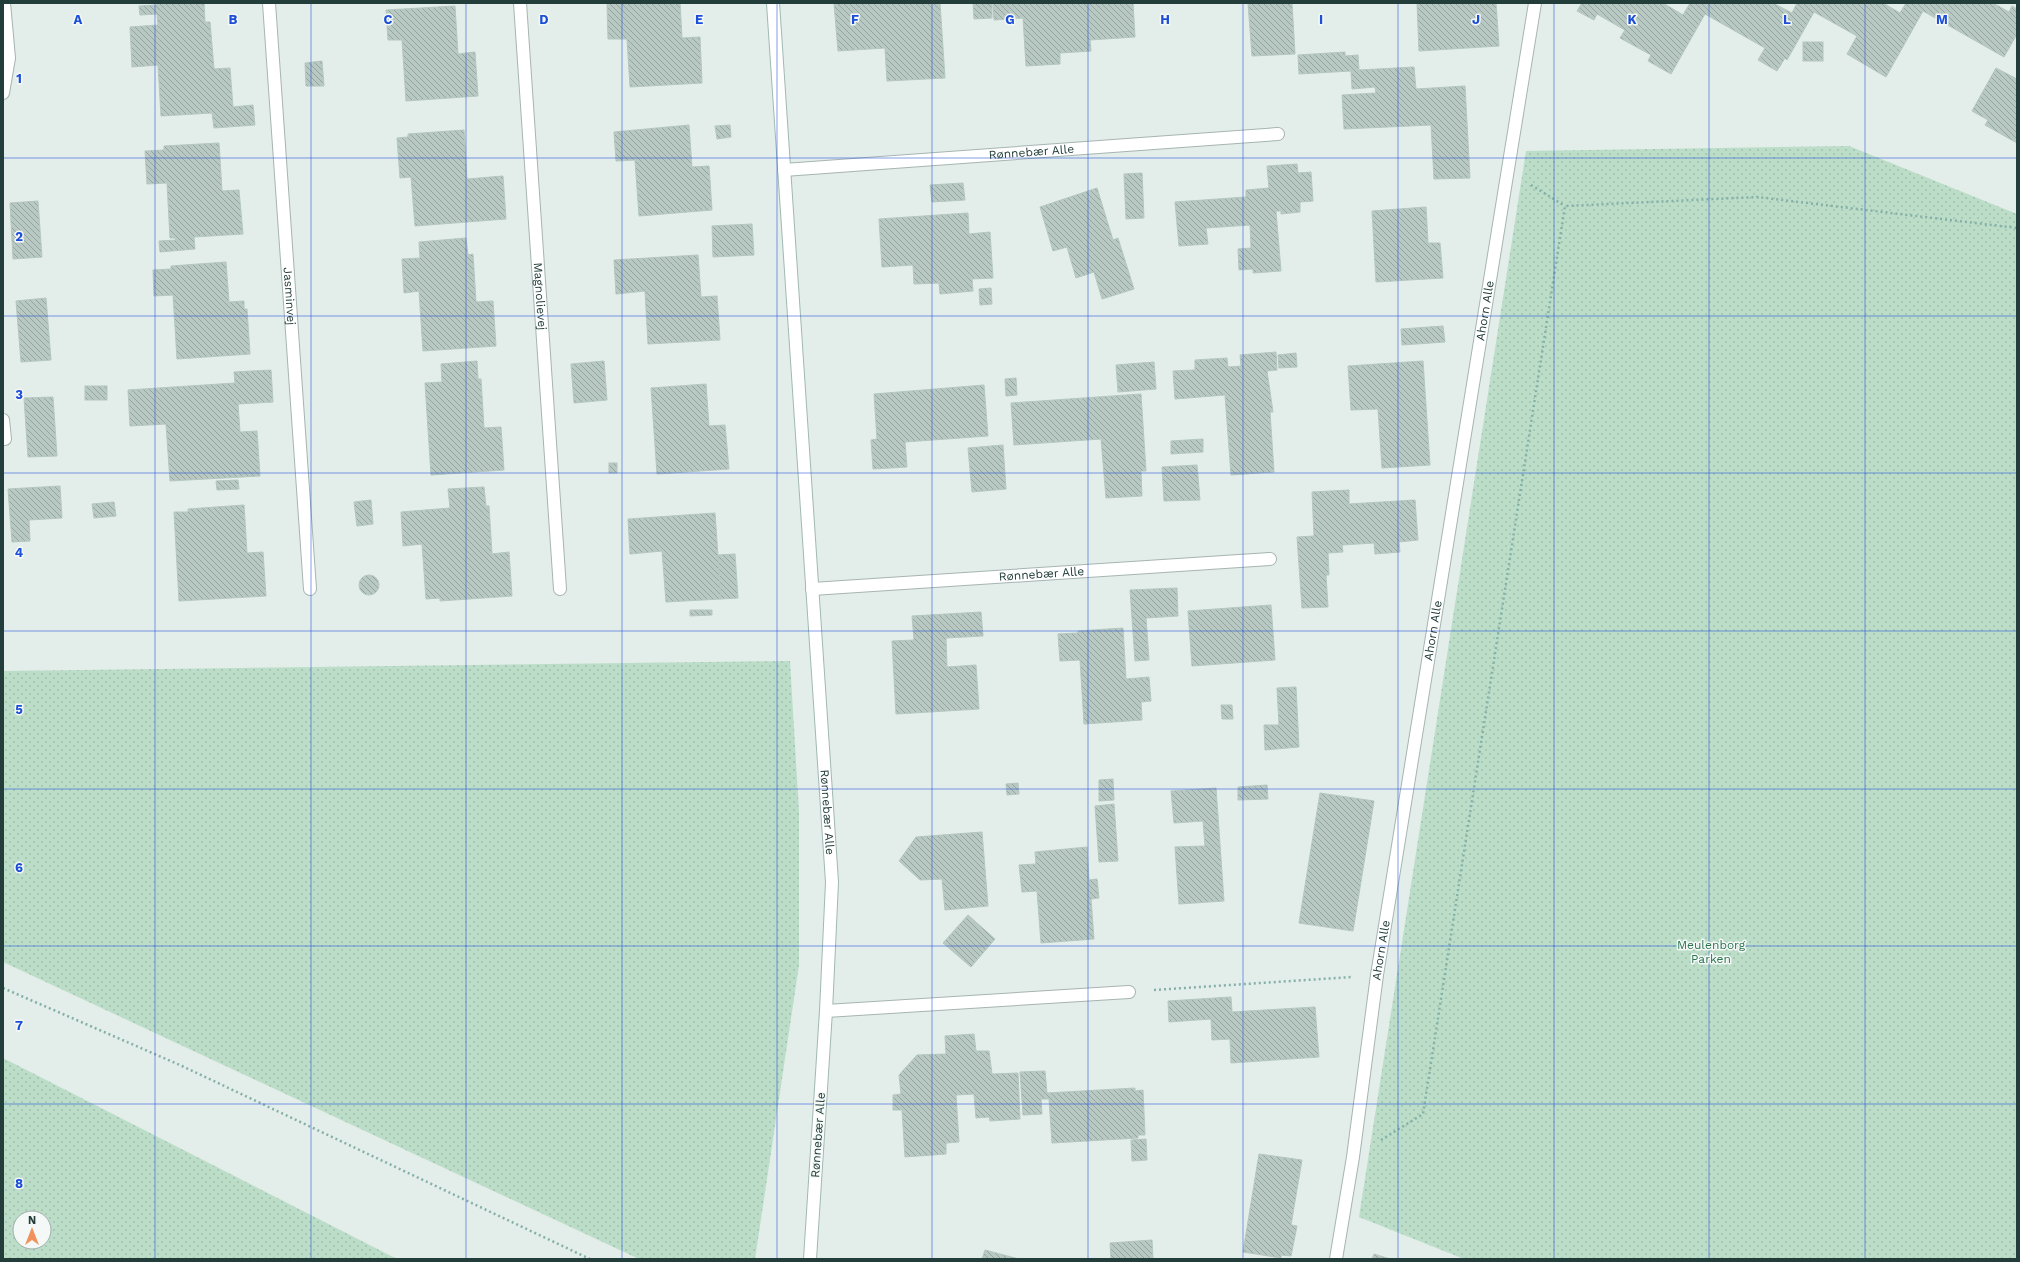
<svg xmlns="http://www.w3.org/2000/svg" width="2020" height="1262" font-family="'Work Sans',sans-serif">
  <defs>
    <pattern id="green-dots" width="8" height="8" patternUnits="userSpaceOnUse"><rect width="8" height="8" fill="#bcdec9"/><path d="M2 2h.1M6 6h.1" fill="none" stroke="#a1c0ad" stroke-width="1.8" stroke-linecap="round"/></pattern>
    <pattern id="building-back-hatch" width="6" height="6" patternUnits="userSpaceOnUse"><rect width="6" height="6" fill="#b8c8c3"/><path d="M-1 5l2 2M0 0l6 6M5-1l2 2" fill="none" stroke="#95a49f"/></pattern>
  </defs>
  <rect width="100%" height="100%" fill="#e3edea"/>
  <!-- green -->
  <g fill="url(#green-dots)" fill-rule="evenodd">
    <path d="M1849,146L2017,214V1259H1464L1359,1217L1526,151Z"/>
    <path d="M790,661L799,812V965L755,1259H639L3,962V671Z"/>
    <path d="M3,1058L397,1259H3ZM20,1218H44V1242H20Z"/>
  </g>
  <!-- building -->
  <g fill="url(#building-back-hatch)" stroke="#b5c7c1">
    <path d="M157,3H204L205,22H210L214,69L230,68L233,107L253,105L255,125L214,128L212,113L161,116L158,65L132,67L130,27L158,25L157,14L140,15L139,6L157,5Z"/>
    <path d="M607,3H680L682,38L700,37L702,83L630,87L627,39H608Z"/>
    <path d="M834,3H940L945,78L887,81L885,48L838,51Z"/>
    <path d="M973,3H992V18L974,19Z"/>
    <path d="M993,3H1136H1133L1135,37L1090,40L1091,51L1060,53V64L1026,66L1023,18L994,20Z"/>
    <path d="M1248,3H1292L1295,54L1252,56Z"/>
    <path d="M1417,3H1496L1499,46L1419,51Z"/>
    <path d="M1582,3H1663L1683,15L1690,3H1773L1792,13L1797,3H1883L1900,13L1906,3H1993L2009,12L2012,6L2017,9V34L2004,57L1923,11L1886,77L1847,54L1857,36L1814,12L1787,60L1785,58L1777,71L1758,60L1765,48L1705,14L1671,74L1648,61L1651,55L1620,38L1625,30L1597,14L1594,20L1577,11Z"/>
    <path d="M455,6L458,54L475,52L478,96L406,101L402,40H388L386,10Z"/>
    <rect x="1803" y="42" width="20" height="19"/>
    <path d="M1345,52V56L1358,55L1359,70L1414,67L1416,89L1465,86L1470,178L1434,179L1431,125L1344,129L1342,95L1376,93L1375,87L1352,89L1351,71L1299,74L1298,55Z"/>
    <path d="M322,61L324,86H306L305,63Z"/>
    <path d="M1996,68L2017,79V143L1985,125L1988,120L1972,111Z"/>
    <path d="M689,125L692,167L709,166L712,210L639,216L635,160L616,161L614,132Z"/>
    <path d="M730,125L731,137L717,139L715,126Z"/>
    <path d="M464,130L467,179L503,176L506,219L415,226L411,177L400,178L397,138L408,137V134Z"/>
    <path d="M219,143L222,191L239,190L243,234L194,237L195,249L160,252L159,241L176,240L175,238H170L167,183L147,184L145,151L164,150V146Z"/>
    <path d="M1297,164L1298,173L1311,172L1313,201L1300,202V212L1281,214V211H1276L1281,271L1253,273V269L1239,270L1238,249L1251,248L1250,225L1206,228L1208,244L1179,246L1175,202L1246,197V190L1269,188L1267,166Z"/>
    <path d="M1142,173L1144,218L1126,219L1124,174Z"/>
    <path d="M963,183L965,200L932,202L930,185Z"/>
    <path d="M1097,188L1113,240L1118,238L1134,289L1102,299L1094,272L1076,278L1067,247L1053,251L1040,207Z"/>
    <path d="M38,201L42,257L13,259L10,203Z"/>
    <path d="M1426,207L1428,243H1440L1443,278L1376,282L1372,211Z"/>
    <path d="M968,213L969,234L990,232L993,278L972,279L973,291L940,294L939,283L914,284L913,265L882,267L879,219Z"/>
    <path d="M752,224L754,255L713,257L712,226Z"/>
    <path d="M466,238L468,255L473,254L476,302L493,301L496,346L423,351L419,291L404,293L402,259L420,258L419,242Z"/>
    <path d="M698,255L701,297L717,296L720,340L648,344L645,291L616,294L614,260Z"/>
    <path d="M226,262L229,302L244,301V309H247L250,354L177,359L173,295L154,296L153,270L171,269V266Z"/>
    <path d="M991,288L992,304L980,305L979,289Z"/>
    <path d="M46,298L51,360L21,362L16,301Z"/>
    <path d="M1443,326L1445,342L1402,345L1401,329Z"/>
    <path d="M1276,352L1277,370L1267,371L1273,412H1270L1274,472L1231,475L1225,395L1175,399L1173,371L1195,370V360L1227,358L1228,367L1241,366L1240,355Z"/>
    <path d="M1296,353L1297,367L1279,368L1278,355Z"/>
    <path d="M477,361L478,379H481L484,428L501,427L504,470L431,475L425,383L442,382L441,364Z"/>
    <path d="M604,361L607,400L574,403L571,364Z"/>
    <path d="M1423,361L1430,465L1382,468L1378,409L1351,410L1348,366Z"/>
    <path d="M1154,362L1156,389L1118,392L1116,365Z"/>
    <path d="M271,370L273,402L238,404L240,432L257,431L260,476L170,481L166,424L130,426L128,390L235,383L234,372Z"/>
    <path d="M1016,378L1017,395L1006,396L1005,379Z"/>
    <path d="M706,384L709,426L725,425L729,469L657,474L651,388Z"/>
    <path d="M984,385L988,436L905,442L907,467L873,469L871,440L877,439L874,394Z"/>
    <rect x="85" y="386" width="22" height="14"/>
    <path d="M1141,394L1146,471H1141L1142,496L1106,498L1101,439L1014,445L1011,403Z"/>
    <path d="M53,397L57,456L28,457L24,398Z"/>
    <path d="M1203,439V452L1171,454V441Z"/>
    <path d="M1003,445L1006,489L972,492L968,448Z"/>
    <rect x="609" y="463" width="8" height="10"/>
    <path d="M1197,465L1200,500L1164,501L1162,467Z"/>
    <path d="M238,480L239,489L217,490L216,481Z"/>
    <path d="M60,486L62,518L29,520L30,541L12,542L8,489Z"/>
    <path d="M484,487L486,506H489L492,554L509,552L512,596L440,601V598L426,599L422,544L403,546L401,512L450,508L448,489Z"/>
    <path d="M1349,490V504L1415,500L1418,540L1399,542L1400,552L1375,554L1374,543L1342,545L1343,552L1328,553L1329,575H1326L1328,607L1302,608L1297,537L1314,536L1312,492Z"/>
    <path d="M371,500L373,524L357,526L354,502Z"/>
    <path d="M114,502L116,516L94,518L92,504Z"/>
    <path d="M244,505L247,553L263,552L266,596L179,601L174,512H188V509Z"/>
    <path d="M715,513L721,599L666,602L662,551L630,554L628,519Z"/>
    <path d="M735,554L738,598L721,599L718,555Z"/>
    <circle cx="369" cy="585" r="10"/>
    <path d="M1177,588L1178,616L1146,618L1149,660L1135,661L1130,590Z"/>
    <path d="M1271,605L1275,660L1192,666L1188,611Z"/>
    <path d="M690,610H712V615L690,616Z"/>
    <path d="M981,612L983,636L946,638L947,667L976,665L979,709L896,714L892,641L914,640L912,616Z"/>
    <path d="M1123,628L1126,679L1149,677L1151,701L1141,702L1142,720L1084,724L1080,660L1060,661L1058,634L1078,633V631Z"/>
    <path d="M1296,687L1299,747L1265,750L1264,725H1279L1277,688Z"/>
    <path d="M1221,705H1232L1233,719H1222Z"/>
    <path d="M1113,779L1114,800L1099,801V780Z"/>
    <path d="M1018,783L1019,794L1007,795L1006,784Z"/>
    <path d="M1267,785L1268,799L1238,800V787Z"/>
    <path d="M1216,788L1224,901L1179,904L1175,847L1205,846L1203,821L1174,823L1171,791Z"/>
    <path d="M1320,793L1374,801L1353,931L1299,923Z"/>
    <path d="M1114,804L1118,861L1099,862L1095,806Z"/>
    <path d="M982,832L988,906L945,910L942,879L920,880L899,861L916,837Z"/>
    <path d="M1087,847L1089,880L1097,879L1099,898L1091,899L1094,939L1041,943L1037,891L1022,892L1019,865L1036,864L1035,852Z"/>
    <path d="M968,915L995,939L971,967L943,943Z"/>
    <path d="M1231,997L1232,1012L1315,1007L1319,1057L1231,1063L1230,1039L1212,1040L1211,1019L1169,1022L1168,1001Z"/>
    <path d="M974,1034L976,1051H989L992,1074L1018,1073L1020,1119L990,1121L989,1117L976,1118L974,1094L956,1095L959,1142L946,1143V1154L905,1157L902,1110H893V1095L901,1094L899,1075L917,1055L946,1054L945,1036Z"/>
    <path d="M1045,1071L1047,1093L1135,1088V1091L1143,1090L1145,1135H1138V1138L1052,1143L1049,1099H1041L1042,1114L1023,1115L1020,1072Z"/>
    <path d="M1146,1139L1147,1160L1132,1161L1131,1140Z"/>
    <path d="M1259,1154L1302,1160L1291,1225L1297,1226L1291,1256L1281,1255V1258L1243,1252Z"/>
    <path d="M1152,1240L1153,1259H1111L1110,1243Z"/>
    <path d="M985,1250L1019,1259H982Z"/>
    <path d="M1374,1254L1390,1259H1372Z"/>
  </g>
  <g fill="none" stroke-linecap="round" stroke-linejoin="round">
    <!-- minor casing -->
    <g stroke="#a6b5b2" stroke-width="14">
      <g id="minor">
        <path id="s1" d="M269,3L310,589"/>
        <path id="s2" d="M520,3L560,589"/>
        <path d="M3,93L9,58L4,3"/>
        <path id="s3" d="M784,170L1278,134"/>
        <path d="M3,420L5,439"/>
        <path id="s4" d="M812,589L1270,559"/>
        <path d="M826,1011L1129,992"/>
        <path id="s5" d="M1336,1259L1353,1157L1377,975L1535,3"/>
      </g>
    </g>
    <!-- secondary casing -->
    <g stroke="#a1b9b3" stroke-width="14">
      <g id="secondary">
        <path id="s6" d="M773,3L832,882L826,1011L810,1259"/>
      </g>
    </g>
    <!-- path -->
    <g stroke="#84b0a7" stroke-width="2.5" stroke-dasharray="2 3" stroke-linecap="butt">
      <path d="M1531,185L1565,206"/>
      <path d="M3,988L182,1066L590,1259"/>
      <path d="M1154,990L1352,977"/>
      <path d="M1381,1140L1423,1114L1565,206L1757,197L2017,228"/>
    </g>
    <!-- minor -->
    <use href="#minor" stroke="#fff" stroke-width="12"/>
    <!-- secondary -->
    <use href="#secondary" stroke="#fff" stroke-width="12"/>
  </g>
  <!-- grid -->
  <path fill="none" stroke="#1d4ed8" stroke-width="1" stroke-opacity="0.55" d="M155,3V1259M311,3V1259M466,3V1259M622,3V1259M777,3V1259M932,3V1259M1088,3V1259M1243,3V1259M1398,3V1259M1554,3V1259M1709,3V1259M1865,3V1259M3,158H2017M3,316H2017M3,473H2017M3,631H2017M3,789H2017M3,946H2017M3,1104H2017"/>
  <g text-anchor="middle" stroke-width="3" stroke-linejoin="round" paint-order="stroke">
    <!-- street labels -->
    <g font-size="12" fill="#233e3a" stroke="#f4f9f7">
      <text dy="4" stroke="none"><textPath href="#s3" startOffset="248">Rønnebær Alle</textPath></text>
      <text dy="4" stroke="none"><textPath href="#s1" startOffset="294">Jasminvej</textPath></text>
      <text dy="4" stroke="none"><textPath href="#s2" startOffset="294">Magnolievej</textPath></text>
      <text dy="4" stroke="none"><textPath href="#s5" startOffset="960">Ahorn Alle</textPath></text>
      <text dy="4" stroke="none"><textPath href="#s4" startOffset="230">Rønnebær Alle</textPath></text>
      <text dy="4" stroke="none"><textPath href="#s5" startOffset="636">Ahorn Alle</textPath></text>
      <text dy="4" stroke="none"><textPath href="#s6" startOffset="811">Rønnebær Alle</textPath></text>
      <text dy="4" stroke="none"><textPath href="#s5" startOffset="312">Ahorn Alle</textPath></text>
      <text transform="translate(818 1135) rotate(-86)" y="4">Rønnebær Alle</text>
    </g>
    <!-- park labels -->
    <g font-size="12" fill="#2d7551" stroke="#f4f9f7">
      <text x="1711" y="949">Meulenborg<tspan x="1711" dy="14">Parken</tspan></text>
    </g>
  </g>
  <g font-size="13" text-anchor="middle" font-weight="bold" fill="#1d4ed8" stroke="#f4f9f7" stroke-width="3" stroke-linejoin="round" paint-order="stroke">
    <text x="78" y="24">A</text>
    <text x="233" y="24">B</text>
    <text x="388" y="24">C</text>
    <text x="544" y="24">D</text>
    <text x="699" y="24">E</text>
    <text x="855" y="24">F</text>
    <text x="1010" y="24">G</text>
    <text x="1165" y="24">H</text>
    <text x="1321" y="24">I</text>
    <text x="1476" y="24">J</text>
    <text x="1632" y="24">K</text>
    <text x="1787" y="24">L</text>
    <text x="1942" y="24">M</text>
    <text x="19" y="83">1</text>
    <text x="19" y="241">2</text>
    <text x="19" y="399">3</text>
    <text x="19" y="557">4</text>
    <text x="19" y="714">5</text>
    <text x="19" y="872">6</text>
    <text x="19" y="1030">7</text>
    <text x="19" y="1188">8</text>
  </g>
  <!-- border -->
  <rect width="2020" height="1262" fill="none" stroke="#233e3a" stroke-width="8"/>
  <!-- north arrow -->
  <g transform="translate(32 1230)"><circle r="19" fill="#f4f9f7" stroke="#a0aeab"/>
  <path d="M0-3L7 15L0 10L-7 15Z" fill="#f1925d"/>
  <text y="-6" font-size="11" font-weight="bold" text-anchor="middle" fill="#233e3a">N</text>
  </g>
</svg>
